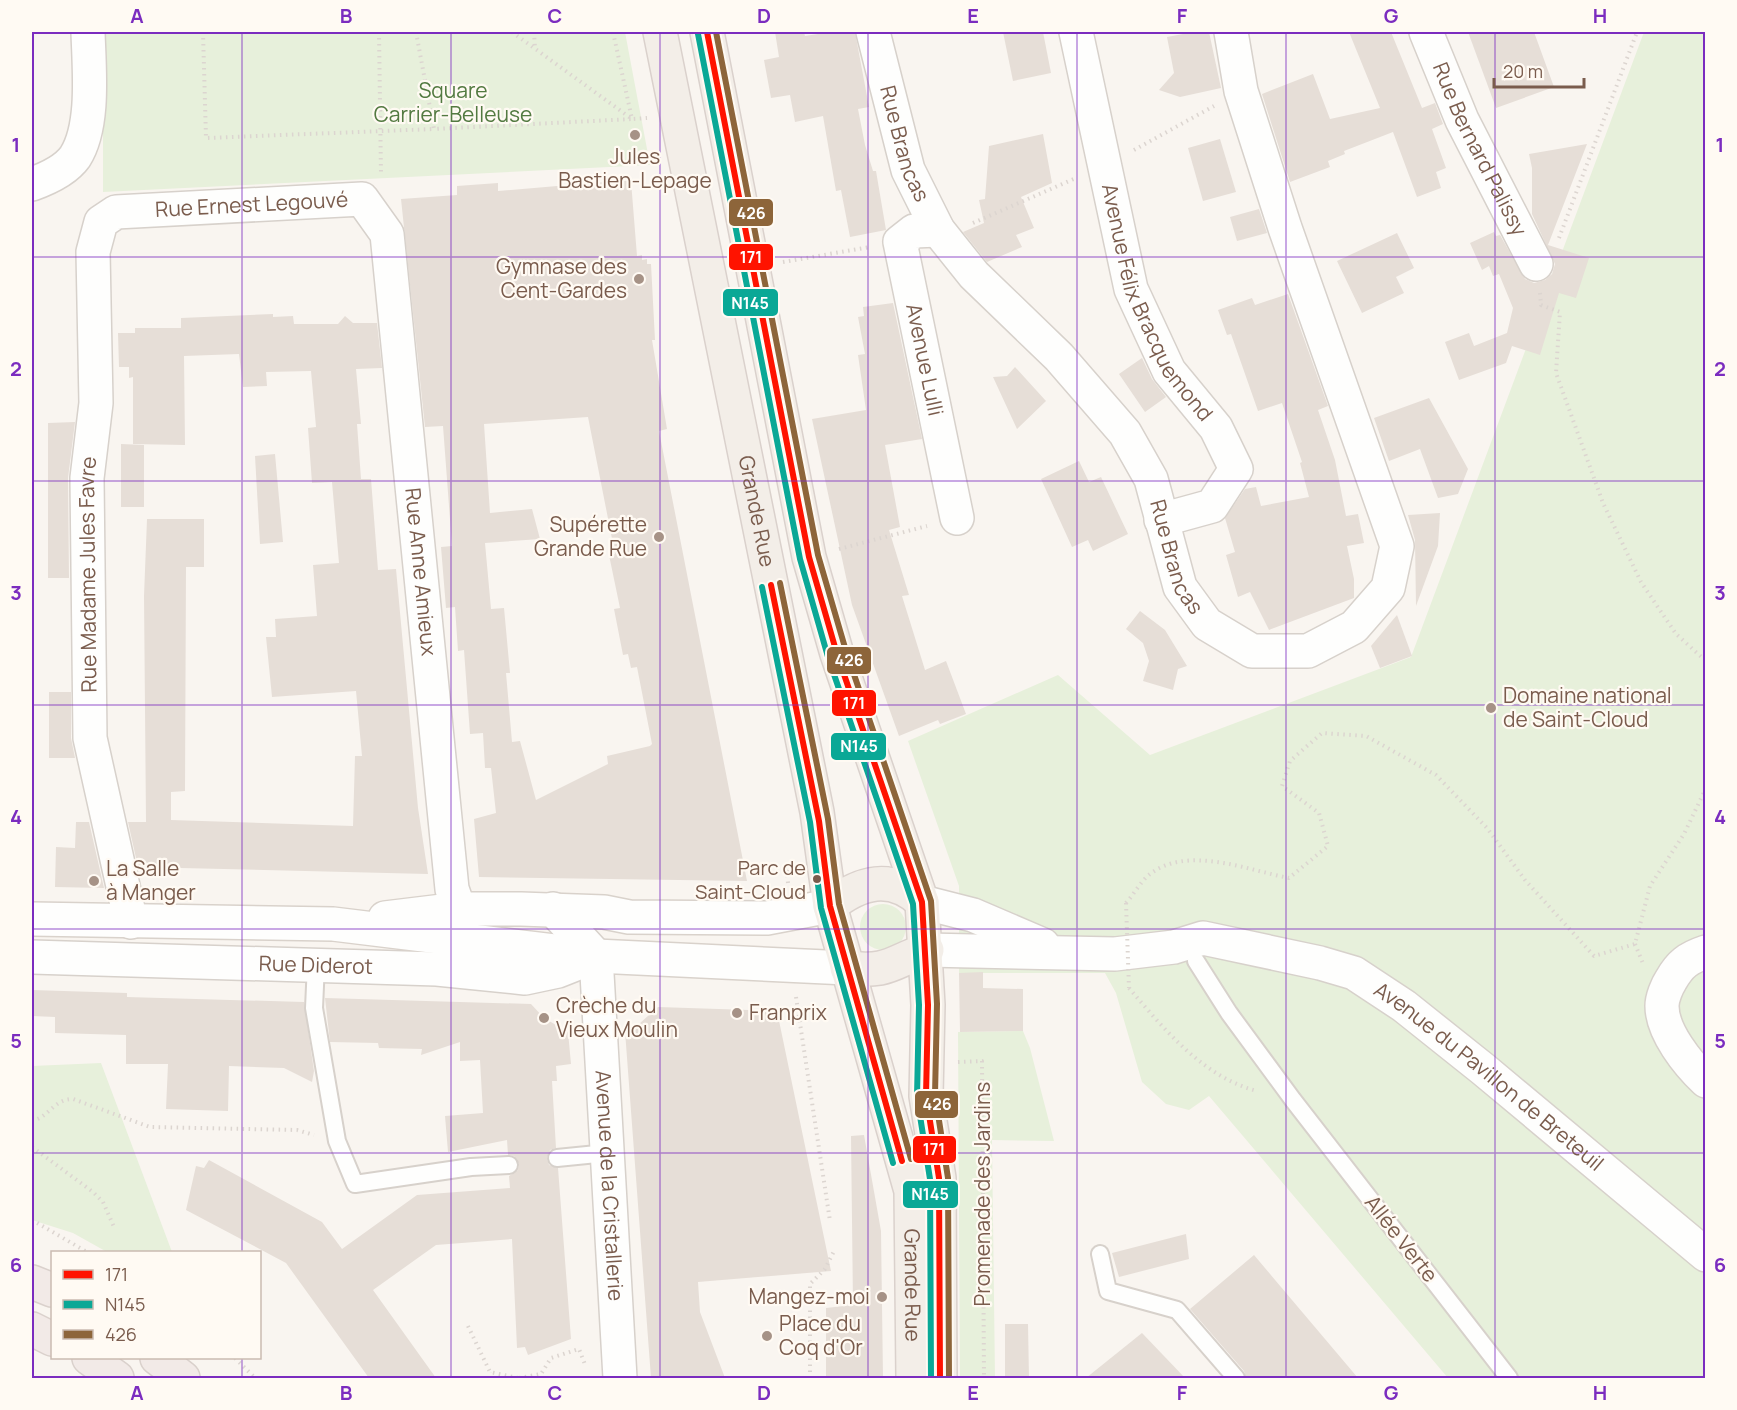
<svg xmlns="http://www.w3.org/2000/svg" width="1737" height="1410" font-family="Manrope,sans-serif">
  <rect width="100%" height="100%" fill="#f9f5f0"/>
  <!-- green -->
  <g fill="#e7f0db">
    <path d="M103,32H625L650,165L103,192Z"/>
    <path d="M1644,32H1705V1378H1448L1209,1096L1189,1110L1166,1104L1142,1082L1116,993L1105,973H959V886L908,741L1058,675L1150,755L1411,657Z"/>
    <circle cx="883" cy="927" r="23"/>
    <path d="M1023,1031L1030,1048L1054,1141L992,1140L995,1378H960L958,1032Z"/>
    <path d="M101,1063L172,1252H107L73,1233L32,1220V1066Z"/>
  </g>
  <!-- building -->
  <g fill="#e6ded7" fill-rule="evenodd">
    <path d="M775,32H804L805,36L831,32H855L869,107L858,109L865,145L873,171H876L886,230L850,237L841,190L836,191L823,116L795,122L790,95L771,98L764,60L779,57Z"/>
    <path d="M1003,32H1043L1051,73L1013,81Z"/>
    <path d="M1182,32H1209L1221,88L1180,97L1159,90L1174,73L1167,37L1183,34Z"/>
    <path d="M1349,32H1391L1422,108L1435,103L1443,124L1432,129L1446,168L1436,172L1441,188L1417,197L1393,132L1344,151L1345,154L1328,161L1330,167L1290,182L1262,94L1313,74L1330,119L1380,108Z"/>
    <path d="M1468,32H1534L1554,87L1496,108Z"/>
    <path d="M1043,134L1052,183L1021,197L1034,228L1016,235L1022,247L987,262L963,232L984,223L979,200L985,199L989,146Z"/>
    <path d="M1220,139L1236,192L1203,201L1188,148Z"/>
    <path d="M1587,144L1548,245L1589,258L1576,298L1559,293L1540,355L1512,346L1506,363L1459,380L1445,342L1469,333L1474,346L1507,333L1513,308L1499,274L1493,276L1489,266L1482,270L1470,243L1494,232L1496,236L1500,235L1525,279L1534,283L1545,280L1552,274L1555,264L1532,214V168L1529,154Z"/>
    <path d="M615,181H631L637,256L642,255V260L647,259V264H651L655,340H652L667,429L659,431L747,881L479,877L474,819L496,813L491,768H485L483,733L470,734L464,650L458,651L455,607L446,608L441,547L452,546L443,426L425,427L401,199L457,195V186L498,183V191ZM588,417L615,554L609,555L620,608L614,609L623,655L628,654L631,668L637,667L652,744L650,746L607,756L608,764L536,800L520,741L512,742L506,673H510L504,608L491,609L485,543L540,539L532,509L490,513L484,424Z"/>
    <path d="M1259,209L1267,233L1237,241L1230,217Z"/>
    <path d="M1397,233L1414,268L1396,277L1404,293L1362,313L1337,261Z"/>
    <path d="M1288,294L1328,406L1318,410L1335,460L1346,516L1358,514L1364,543L1347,546L1354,579V598L1269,630L1250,592L1238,597L1226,555L1235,552L1225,518L1245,489L1256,487L1261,506L1309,497L1300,463L1302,462L1282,403L1258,411L1231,334L1227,335L1218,310L1252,298L1255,305Z"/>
    <path d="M893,303L922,439L885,445L900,527L889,530L909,595L902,596L925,670L946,661L966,714L940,724L938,720L899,736L852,605L812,419L866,410L858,355L865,354L858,317L864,316L863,307Z"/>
    <path d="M273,314V317L293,316L294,324H338L345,316L353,323H377L382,368L356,369L361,424H357L361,479H371L378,570L396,569L418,808L428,874L138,867L128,822H146L144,596L147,519H204V567H186L185,791L171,792V820L353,826L355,756H362L356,691L272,697L266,637H276L275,619L317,616L313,565L339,563L332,482L312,483L308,428L316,427L311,371L266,372L267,386L243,387L239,354L184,356L185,445L133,444V377L129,378V367H119L118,333H135V328H181V318Z"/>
    <path d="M1142,358L1152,379L1166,397L1145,412L1119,374Z"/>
    <path d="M1015,367L1046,401L1017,429L993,377L1007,376Z"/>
    <path d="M1429,398L1468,469L1458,494L1438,498L1420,449L1389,461L1374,418Z"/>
    <path d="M75,422L68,478L69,578H48V423Z"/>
    <path d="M121,444L144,445V507H121Z"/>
    <path d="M275,454L283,542L260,544L255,456Z"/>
    <path d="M1079,461L1089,482L1101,477L1128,534L1093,551L1088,540L1072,547L1041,479Z"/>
    <path d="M1440,513L1438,546L1416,606L1415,540L1408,515Z"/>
    <path d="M1140,611L1165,630L1187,666L1178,669L1173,690L1143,681L1149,661L1143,643L1126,629Z"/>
    <path d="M1397,615L1412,656L1380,668L1371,646Z"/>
    <path d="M49,692H71V738L75,758H49Z"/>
    <path d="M76,822H89L104,888L55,887L56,847L75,848Z"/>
    <path d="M983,972V988L1023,989V1031L960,1032L959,973Z"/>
    <path d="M32,990L127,993V997L304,1002L314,1071L312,1082L284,1068L229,1066L228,1111L166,1109L168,1064H126V1035L55,1033V1017L32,1016Z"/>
    <path d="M325,998L531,1004L544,1018L568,1032L571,1064L556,1066L557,1081H552L556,1148L550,1150L547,1158L549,1165L558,1168L571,1339L528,1355L525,1347L517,1348L512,1239L436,1245L373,1290L436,1378H369L286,1263L186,1210L196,1166L204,1168L209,1160L322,1222L342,1249L417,1195L510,1188L509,1176L518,1170L519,1164L514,1156L508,1155L507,1140L448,1152L445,1116L483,1113L480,1060L460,1061V1042L421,1055L422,1049L379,1048L378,1043L330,1042Z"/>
    <path d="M658,1007L777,1011L831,1271L698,1282L700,1312L725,1378H651L625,1031L639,1024Z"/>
    <path d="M864,1135L881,1231L883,1378H826V1308L853,1305L851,1136Z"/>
    <path d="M1186,1234L1189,1259L1119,1277L1112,1253Z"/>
    <path d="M1254,1255L1358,1378H1246L1244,1371L1190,1309Z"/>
    <path d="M1005,1324H1028L1029,1378H1005Z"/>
    <path d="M1142,1333L1185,1378H1086Z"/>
  </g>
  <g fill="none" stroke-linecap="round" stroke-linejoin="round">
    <!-- lane casing -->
    <g stroke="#d7d1cb" stroke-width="20">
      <g id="lane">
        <path d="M1196,961L1229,1013L1293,1100L1509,1378"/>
        <path d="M316,964L314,1008L337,1141L355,1184L471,1167L509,1165"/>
        <path d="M557,1158L607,1153"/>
        <path d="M1100,1254L1108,1291L1177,1310L1236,1378"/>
      </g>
    </g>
    <!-- street casing -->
    <g stroke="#d7d1cb" stroke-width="36">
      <g id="street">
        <path id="s1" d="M873,32L908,170L938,230L974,275L1059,357L1125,433L1151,479L1180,587L1207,624L1252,651H1308L1354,627L1388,588L1397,546L1285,228L1241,91L1231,32"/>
        <path id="s2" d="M1076,32L1131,289L1169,371L1216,428L1236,469L1212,506L1161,520"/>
        <path id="s3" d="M1426,32L1462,120L1536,264"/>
        <path d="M32,184C46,179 65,171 75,157C95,126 89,68 88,32"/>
        <path id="s4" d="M938,230L914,231L900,242L957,518"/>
        <path d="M922,902L973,915L1043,945"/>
        <path d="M553,909L596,956"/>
        <path id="s5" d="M131,922L90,738L87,478L96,403L93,252L101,222L116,212L362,199L387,234L452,889L459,909"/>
        <path id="s6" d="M927,950L1115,954L1174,947L1203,938L1320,963L1354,973L1404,1006L1483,1069L1706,1255"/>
        <path d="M1706,952C1688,958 1680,964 1671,980C1667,986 1662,998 1662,1006C1662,1032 1688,1064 1706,1081"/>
        <path id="s7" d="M596,956L620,1378"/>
        <path id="s8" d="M32,957L437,969L525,978L558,971L596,956"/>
      </g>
    </g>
    <!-- secondary casing -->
    <g stroke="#d9d2cb" stroke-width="36">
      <g id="secondary">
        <path d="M385,918L459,909H521L604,912L629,917L767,918L830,906"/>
        <path d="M32,919L333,924L596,956L847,968"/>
      </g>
    </g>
    <!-- primary casing -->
    <g stroke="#dad1cc" stroke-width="36">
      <g id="primary">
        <path id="s9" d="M660,32L817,812L830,906L911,1191L913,1378"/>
        <path d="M707,32L809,557L837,654L922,902L928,1005L926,1096L939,1178L940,1378"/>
        <path d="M830,906C860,882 891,873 922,902"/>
        <path d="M847,968C890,973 891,962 927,950"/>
      </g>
    </g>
    <!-- highway casing -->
    <g stroke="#dad1cc" stroke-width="36">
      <g id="highway">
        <path d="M32,1282L52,1290"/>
        <path d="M32,1329L52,1339"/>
        <path d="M89,1358L117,1378"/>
        <path d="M157,1358L183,1378"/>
      </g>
    </g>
    <!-- path -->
    <g stroke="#dcd5d0" stroke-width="4" stroke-dasharray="1.5 4.5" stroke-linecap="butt">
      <path d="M203,32L206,138L434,129"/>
      <path d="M379,32L381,175"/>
      <path d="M416,32L434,129L632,119L613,32"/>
      <path d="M512,32L632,119L647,118"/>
      <path d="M534,32L535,48"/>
      <path d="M1134,150L1214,106"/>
      <path d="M973,223L1076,178"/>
      <path d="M1559,238L1637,32"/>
      <path d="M783,262L870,247"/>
      <path d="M1540,293L1541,305L1560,312L1556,373L1603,503L1641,582L1676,634L1706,661"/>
      <path d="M839,549L927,526"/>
      <path d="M788,883L787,871L791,861"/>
      <path d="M1126,903C1134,894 1141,881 1150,874C1188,845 1247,870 1289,878L1328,846L1319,813L1282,786L1290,761L1322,733L1366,736L1436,775L1487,828L1525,880L1594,956L1635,944L1650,886L1684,834L1706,788"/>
      <path d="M1635,944L1644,966"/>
      <path d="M1129,988C1164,1029 1203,1077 1257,1091"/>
      <path d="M796,997L830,1221"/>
      <path d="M958,1062L982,1061L984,1378"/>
      <path d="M32,1121C49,1117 54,1099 73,1099L150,1127L297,1130L314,1135"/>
      <path d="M32,1147L93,1192L103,1202L114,1227"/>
      <path d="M32,1220L87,1252"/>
      <path d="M468,1326L490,1372L518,1378"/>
      <path d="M235,1358L255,1378"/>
      <path d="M489,1378L490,1372"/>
      <path d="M519,1378L541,1374L551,1358L579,1349L586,1367"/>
      <path d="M810,1378V1284L825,1269L834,1251"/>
    </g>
    <!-- lane -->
    <use href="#lane" stroke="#fefefd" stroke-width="16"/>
    <!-- street -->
    <use href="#street" stroke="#fefefd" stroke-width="33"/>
    <!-- secondary -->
    <use href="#secondary" stroke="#fefefd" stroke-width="33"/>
    <!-- primary -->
    <use href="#primary" stroke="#f3eee8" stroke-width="33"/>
    <!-- highway -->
    <use href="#highway" stroke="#f2eae7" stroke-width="33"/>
    <!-- path-bridge -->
    <path stroke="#dcd5d0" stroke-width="4" stroke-dasharray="1.5 4.5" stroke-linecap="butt" d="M1126,903L1129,988"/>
    <!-- bus-1 casing -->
    <g stroke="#fffaf3" stroke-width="10">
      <g id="bus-1">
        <path d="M707,32L809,557L837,654L922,902L928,1005L926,1096L939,1178L940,1378"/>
        <path d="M771,585L819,821L830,906L902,1161"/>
      </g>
    </g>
    <!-- bus-2 casing -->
    <g stroke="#fffaf3" stroke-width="10">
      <g id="bus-2">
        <path d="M698,34L800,559L828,657L913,904L919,1005L917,1097L930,1179L931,1378"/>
        <path d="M762,587L810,822L821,908L893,1163"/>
      </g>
    </g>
    <!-- bus-3 casing -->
    <g stroke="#fffaf3" stroke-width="10">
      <g id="bus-3">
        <path d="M716,32L818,555L846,651L931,901L937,1004L935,1095L948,1178L949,1378"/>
        <path d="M780,583L828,819L839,904L911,1159"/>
      </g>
    </g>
    <!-- bus-1 -->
    <use href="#bus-1" stroke="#ff1300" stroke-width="6"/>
    <!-- bus-2 -->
    <use href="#bus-2" stroke="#0aa896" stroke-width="6"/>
    <!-- bus-3 -->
    <use href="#bus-3" stroke="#8d653a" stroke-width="6"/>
  </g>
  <!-- grid -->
  <path fill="none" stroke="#7b2cbf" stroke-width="1.5" stroke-opacity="0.55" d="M242,32V1252M451,32V1378M660,32V1378M868,32V1378M1077,32V1378M1286,32V1378M1495,32V1378M32,257H1706M32,481H1706M32,705H1706M32,929H1706M32,1153H1706M242,1358V1378"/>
  <!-- markers -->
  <g fill="#a69286" stroke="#fffaf3" stroke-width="2">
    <circle cx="635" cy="135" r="6"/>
    <circle cx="639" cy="279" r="6"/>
    <circle cx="659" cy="537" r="6"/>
    <circle cx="1491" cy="708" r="6"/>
    <circle cx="94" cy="881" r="6"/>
    <circle cx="737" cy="1013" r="6"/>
    <circle cx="544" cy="1018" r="6"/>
    <circle cx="882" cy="1297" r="6"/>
    <circle cx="767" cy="1336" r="6"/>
  </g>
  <circle fill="#7a5c4d" stroke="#fffaf3" stroke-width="2" cx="817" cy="879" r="5"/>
  <g text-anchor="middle" stroke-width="4.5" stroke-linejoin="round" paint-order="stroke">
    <!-- bus labels -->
    <g font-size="20" fill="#7a5c4d" stroke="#fffaf3" text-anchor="end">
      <text x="806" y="875">Parc de<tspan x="806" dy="24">Saint-Cloud</tspan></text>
    </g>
    <!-- park labels -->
    <g font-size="21" fill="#537a41" stroke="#fffaf3">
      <text x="453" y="98">Square<tspan x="453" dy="24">Carrier-Belleuse</tspan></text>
    </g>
    <!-- street labels -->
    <g font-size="21" fill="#7a5c4d" stroke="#fffaf3">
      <text dy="7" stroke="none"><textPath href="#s1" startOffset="116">Rue Brancas</textPath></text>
      <text dy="7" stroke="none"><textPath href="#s3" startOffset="129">Rue Bernard Palissy</textPath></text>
      <text dy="7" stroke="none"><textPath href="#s5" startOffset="860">Rue Ernest Legouvé</textPath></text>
      <text dy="7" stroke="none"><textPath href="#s2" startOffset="285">Avenue Félix Bracquemond</textPath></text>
      <text dy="7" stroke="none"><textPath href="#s4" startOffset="162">Avenue Lulli</textPath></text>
      <text dy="7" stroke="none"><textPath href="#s9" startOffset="489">Grande Rue</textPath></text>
      <text dy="7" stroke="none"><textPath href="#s1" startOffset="621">Rue Brancas</textPath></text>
      <text dy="7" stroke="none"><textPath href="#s5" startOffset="1353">Rue Anne Amieux</textPath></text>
      <text dy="7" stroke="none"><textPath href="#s5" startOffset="352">Rue Madame Jules Favre</textPath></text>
      <text dy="7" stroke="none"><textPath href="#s8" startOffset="284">Rue Diderot</textPath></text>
      <text dy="7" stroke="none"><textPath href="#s6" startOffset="603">Avenue du Pavillon de Breteuil</textPath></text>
      <text dy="7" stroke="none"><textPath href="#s7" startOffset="230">Avenue de la Cristallerie</textPath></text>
      <text transform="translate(983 1194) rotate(-90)" y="7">Promenade des Jardins</text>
      <text transform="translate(1401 1239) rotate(52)" y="7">Allée Verte</text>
      <text dy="7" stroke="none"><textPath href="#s9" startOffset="1281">Grande Rue</textPath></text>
    </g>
    <!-- poi labels -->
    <g font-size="21" fill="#7a5c4d" stroke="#fffaf3" text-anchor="start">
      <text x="635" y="164" text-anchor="middle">Jules<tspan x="635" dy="24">Bastien-Lepage</tspan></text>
      <text x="627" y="274" text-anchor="end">Gymnase des<tspan x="627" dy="24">Cent-Gardes</tspan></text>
      <text x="647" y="532" text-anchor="end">Supérette<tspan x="647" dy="24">Grande Rue</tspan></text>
      <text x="1503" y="703">Domaine national<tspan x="1503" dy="24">de Saint-Cloud</tspan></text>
      <text x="106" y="876">La Salle<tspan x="106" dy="24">à Manger</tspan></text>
      <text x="556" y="1013">Crèche du<tspan x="556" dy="24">Vieux Moulin</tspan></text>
      <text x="749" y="1020">Franprix</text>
      <text x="870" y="1304" text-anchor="end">Mangez-moi</text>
      <text x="779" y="1331">Place du<tspan x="779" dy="24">Coq d'Or</tspan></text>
    </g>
  </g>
  <g stroke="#fffaf3" stroke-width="2">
    <rect x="728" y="198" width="46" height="29" rx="6" fill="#8d653a"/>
    <rect x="728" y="243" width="46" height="28" rx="6" fill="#ff1300"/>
    <rect x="722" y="288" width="57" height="29" rx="6" fill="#0aa896"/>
    <rect x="826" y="646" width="46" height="29" rx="6" fill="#8d653a"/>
    <rect x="831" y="689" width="46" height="28" rx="6" fill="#ff1300"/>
    <rect x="830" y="732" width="57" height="29" rx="6" fill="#0aa896"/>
    <rect x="914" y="1090" width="45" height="29" rx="6" fill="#8d653a"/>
    <rect x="912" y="1135" width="45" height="29" rx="6" fill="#ff1300"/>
    <rect x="902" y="1180" width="57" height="29" rx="6" fill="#0aa896"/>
  </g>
  <g font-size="16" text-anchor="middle" font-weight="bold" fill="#fff">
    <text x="751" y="219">426</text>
    <text x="751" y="263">171</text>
    <text x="750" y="309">N145</text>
    <text x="849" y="666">426</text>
    <text x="854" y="709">171</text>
    <text x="859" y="752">N145</text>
    <text x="937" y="1110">426</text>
    <text x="934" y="1155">171</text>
    <text x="930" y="1200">N145</text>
  </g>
  <!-- border -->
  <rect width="1737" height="1410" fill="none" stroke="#fffaf3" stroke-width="66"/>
  <!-- legend -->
  <rect x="51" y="1251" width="210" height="108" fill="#fffaf3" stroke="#cabbb1" stroke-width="1.5"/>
  <rect x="63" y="1270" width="30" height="9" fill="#ff1300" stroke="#cabbb1" stroke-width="1.5"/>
  <text x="105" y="1281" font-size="18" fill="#7a5c4d">171</text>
  <rect x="63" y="1300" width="30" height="9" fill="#0aa896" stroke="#cabbb1" stroke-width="1.5"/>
  <text x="105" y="1311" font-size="18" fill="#7a5c4d">N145</text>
  <rect x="63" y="1330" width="30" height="9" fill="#8d653a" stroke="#cabbb1" stroke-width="1.5"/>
  <text x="105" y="1341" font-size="18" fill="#7a5c4d">426</text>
  <!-- scale -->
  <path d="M1494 78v9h90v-9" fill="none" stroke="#7a5c4d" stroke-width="3"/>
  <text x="1503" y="78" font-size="18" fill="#7a5c4d" stroke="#fffaf3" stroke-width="4.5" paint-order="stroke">20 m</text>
  <rect x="33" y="33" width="1671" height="1344" fill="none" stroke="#7b2cbf" stroke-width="2"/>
  <g font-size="20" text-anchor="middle" font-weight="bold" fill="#7b2cbf">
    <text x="137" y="23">A</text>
    <text x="346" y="23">B</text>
    <text x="555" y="23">C</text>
    <text x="764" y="23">D</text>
    <text x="973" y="23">E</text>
    <text x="1182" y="23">F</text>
    <text x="1391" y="23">G</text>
    <text x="1600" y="23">H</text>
    <text x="16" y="152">1</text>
    <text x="1720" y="152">1</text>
    <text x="16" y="376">2</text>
    <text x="1720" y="376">2</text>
    <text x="16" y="600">3</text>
    <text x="1720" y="600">3</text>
    <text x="16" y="824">4</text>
    <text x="1720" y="824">4</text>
    <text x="16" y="1048">5</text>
    <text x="1720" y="1048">5</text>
    <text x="16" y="1272">6</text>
    <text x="1720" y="1272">6</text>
    <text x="137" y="1400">A</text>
    <text x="346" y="1400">B</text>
    <text x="555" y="1400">C</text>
    <text x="764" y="1400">D</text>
    <text x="973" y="1400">E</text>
    <text x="1182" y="1400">F</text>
    <text x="1391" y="1400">G</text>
    <text x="1600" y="1400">H</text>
  </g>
</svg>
